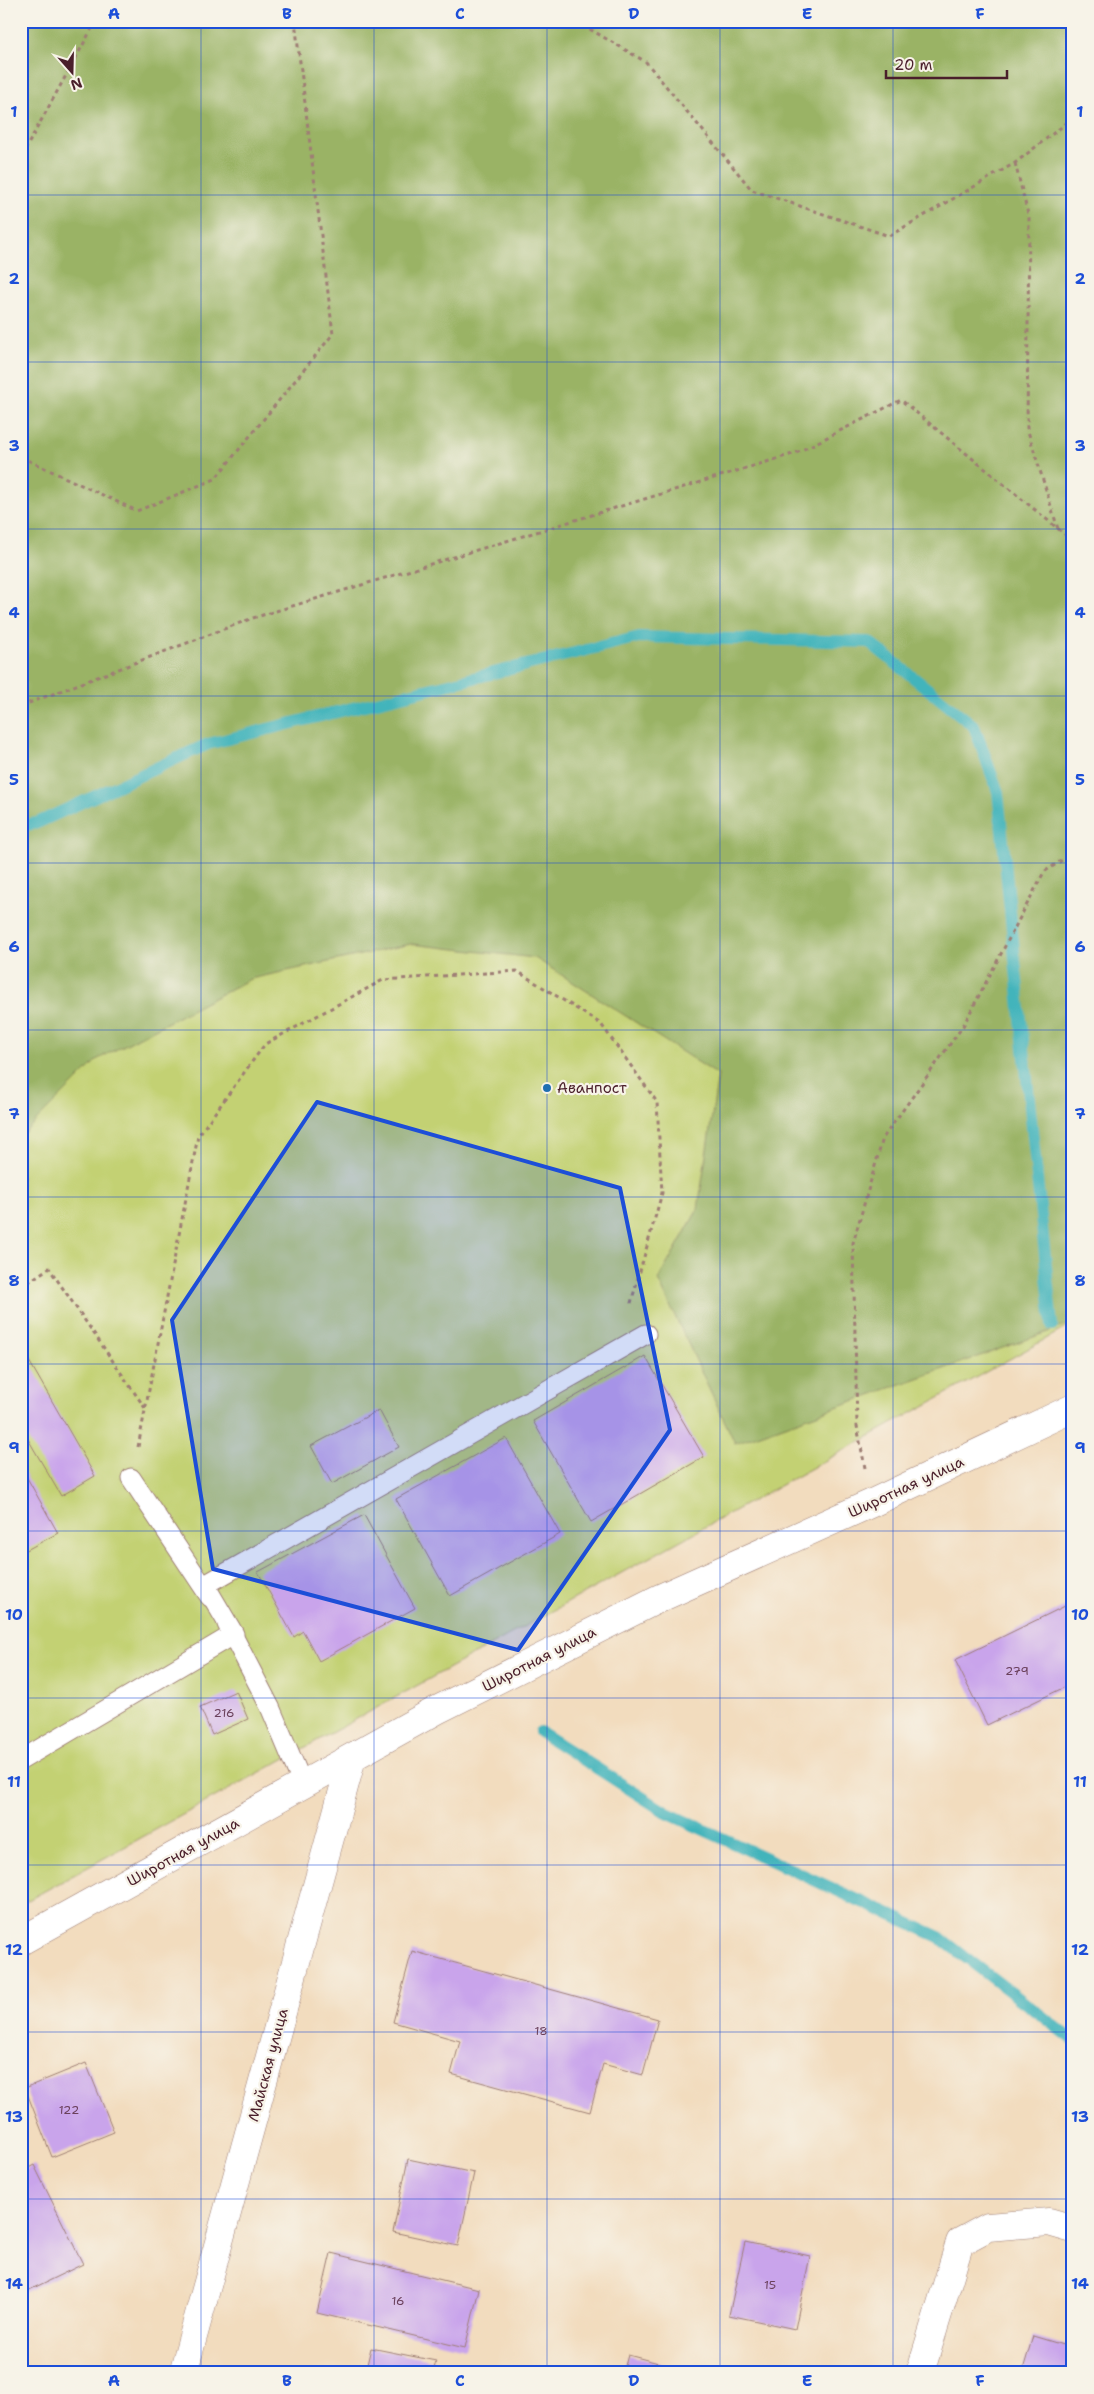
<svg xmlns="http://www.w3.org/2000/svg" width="1094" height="2394" font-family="'Shantell Sans',sans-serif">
  <rect width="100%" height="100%" fill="#f7f3e8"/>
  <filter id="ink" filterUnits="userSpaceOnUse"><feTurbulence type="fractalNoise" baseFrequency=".02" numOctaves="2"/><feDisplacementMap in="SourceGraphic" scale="10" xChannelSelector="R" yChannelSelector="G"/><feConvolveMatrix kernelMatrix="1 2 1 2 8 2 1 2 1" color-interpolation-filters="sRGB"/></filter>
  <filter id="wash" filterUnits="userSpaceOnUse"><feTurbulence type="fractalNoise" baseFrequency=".0096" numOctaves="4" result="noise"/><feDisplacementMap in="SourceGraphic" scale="20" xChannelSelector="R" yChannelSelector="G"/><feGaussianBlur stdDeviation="1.12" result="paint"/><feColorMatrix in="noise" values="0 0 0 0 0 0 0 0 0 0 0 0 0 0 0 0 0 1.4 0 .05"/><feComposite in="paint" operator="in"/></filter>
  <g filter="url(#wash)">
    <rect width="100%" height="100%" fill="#f2dcbe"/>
    <!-- green -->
    <path fill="#c3d173" stroke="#86784f" d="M1073,715V1324L21,1904V852Z"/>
    <!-- forest -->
    <path fill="#9ab365" stroke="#726948" d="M21,21H1073V1323L735,1443L658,1280L698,1209L718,1075L535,958L411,944L250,979L98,1059L21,1136Z"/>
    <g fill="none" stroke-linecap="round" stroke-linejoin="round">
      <!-- stream -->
      <g stroke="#43b4bb" stroke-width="12">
        <path d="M21,826L37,823L208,744L639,637L869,642L974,726L998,792L1052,1325"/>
        <path d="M540,1732L667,1813L939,1937L1073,2040"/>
      </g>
    </g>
    <g id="blocks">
      <!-- building -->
      <g fill="#c9a4eb">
        <path d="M21,1347L95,1476L61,1496L21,1427Z"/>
        <path d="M645,1356L704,1457L591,1522L533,1421Z"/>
        <path d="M379,1410L399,1447L332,1484L311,1446Z"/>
        <path d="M506,1438L560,1534L450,1596L396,1499Z"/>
        <path d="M21,1467L58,1533L21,1553Z"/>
        <path d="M364,1515L415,1608L319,1661L303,1631L294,1637L258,1572Z"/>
        <path d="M1065,1606L1073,1622V1683L987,1725L955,1660Z"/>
        <path d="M236,1691L248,1719L212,1735L200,1707Z"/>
        <path d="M412,1951L658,2019L643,2075L603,2064L590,2112L451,2074L460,2041L393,2022Z"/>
        <path d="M86,2063L114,2132L52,2157L25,2088Z"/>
        <path d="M408,2159L474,2173L458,2246L393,2232Z"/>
        <path d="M34,2165L83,2264L21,2294V2172Z"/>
        <path d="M745,2242L810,2256L795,2329L729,2315Z"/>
        <path d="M331,2253L479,2289L465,2348L317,2313Z"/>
        <path d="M1033,2336L1073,2348V2373H1022Z"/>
        <path d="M371,2348L436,2361L433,2373H365Z"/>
        <path d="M628,2355L693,2372V2373H623Z"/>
      </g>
    </g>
  </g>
  <g filter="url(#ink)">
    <use href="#blocks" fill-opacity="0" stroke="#9e7e74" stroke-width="1"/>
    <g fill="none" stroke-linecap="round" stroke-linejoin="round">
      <!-- service casing -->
      <g stroke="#9e7e74" stroke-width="21">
        <g id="service">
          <path d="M131,1478L210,1597"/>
          <path d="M227,1624L270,1707L303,1785"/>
          <path d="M21,1760L234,1634L205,1585L646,1334"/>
        </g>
      </g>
      <!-- minor casing -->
      <g stroke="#9e7e74" stroke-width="29">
        <g id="minor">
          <path d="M21,1941L437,1710L658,1599L872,1503L1073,1408"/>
          <path d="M183,2373L352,1758"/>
          <path d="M920,2373L960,2242L988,2227L1049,2222L1073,2229"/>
        </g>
      </g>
      <!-- path -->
      <g stroke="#9e7e74" stroke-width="3" stroke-dasharray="4 4" stroke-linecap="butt">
        <path d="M576,21L646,62L752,190L889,236L1015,163L1073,118"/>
        <path d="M21,157L96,21"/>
        <path d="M1015,163L1029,218L1027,428L1058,529"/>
        <path d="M21,457L137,511L215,479L333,334L295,21"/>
        <path d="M21,706L253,618L796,453L901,400L1073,541"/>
        <path d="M21,1287L49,1268L145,1408"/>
        <path d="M138,1447L198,1136L265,1044L383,980L517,971L601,1024L657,1102L662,1193L631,1303L632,1306"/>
        <path d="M865,1468L857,1426L853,1243L883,1138L963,1026L1044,872L1073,853"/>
      </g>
      <!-- service -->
      <use href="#service" stroke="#fff" stroke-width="19"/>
      <!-- minor -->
      <use href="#minor" stroke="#fff" stroke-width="28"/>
    </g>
  </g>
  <!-- marked area -->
  <path fill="#1d4ed8" fill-opacity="0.2" stroke="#1d4ed8" stroke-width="4" stroke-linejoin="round" d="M317,1102L620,1188L670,1430L518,1650L213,1569L172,1320Z"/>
  <!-- grid -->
  <path fill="none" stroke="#1d4ed8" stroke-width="1" stroke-opacity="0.55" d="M201,21V2373M374,21V2373M547,21V2373M720,21V2373M893,21V2373M21,195H1073M21,362H1073M21,529H1073M21,696H1073M21,863H1073M21,1030H1073M21,1197H1073M21,1364H1073M21,1531H1073M21,1698H1073M21,1865H1073M21,2032H1073M21,2199H1073"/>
  <!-- markers -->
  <circle fill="#1f6fb2" stroke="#f7f3e8" stroke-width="2" cx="547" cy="1088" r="5"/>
  <g text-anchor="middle" stroke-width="4.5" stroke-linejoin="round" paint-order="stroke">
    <!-- number labels -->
    <g font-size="12" fill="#6a405b">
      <text x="1017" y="1675">279</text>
      <text x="224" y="1717">216</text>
      <text x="541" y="2035">18</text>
      <text x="69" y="2114">122</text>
      <text x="770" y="2289">15</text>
      <text x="398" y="2305">16</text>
    </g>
    <!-- poi labels -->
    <g font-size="15" fill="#4a1f2b" stroke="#f7f3e8" text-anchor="start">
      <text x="557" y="1093">Аванпост</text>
    </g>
    <!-- street labels -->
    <g font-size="15" fill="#4a1f2b" stroke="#f7f3e8">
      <text transform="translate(906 1487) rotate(-25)" y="5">Широтная улица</text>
      <text transform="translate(539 1659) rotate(-27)" y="5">Широтная улица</text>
      <text transform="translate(183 1852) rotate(-29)" y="5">Широтная улица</text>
      <text transform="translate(268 2065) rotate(-75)" y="5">Майская улица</text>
    </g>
  </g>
  <!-- margin -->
  <rect width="1094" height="2394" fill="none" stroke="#f7f3e8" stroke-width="55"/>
  <!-- north arrow -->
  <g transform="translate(72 72) rotate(160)" stroke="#f7f3e8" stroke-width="4" paint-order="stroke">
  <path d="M0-4L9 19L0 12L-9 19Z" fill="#4a1f2b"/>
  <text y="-8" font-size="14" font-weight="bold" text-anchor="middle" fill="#4a1f2b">N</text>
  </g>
  <!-- scale -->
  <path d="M886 70v8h121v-8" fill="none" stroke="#4a1f2b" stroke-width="2.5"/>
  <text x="894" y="70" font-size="15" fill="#4a1f2b" stroke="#f7f3e8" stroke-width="4" paint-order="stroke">20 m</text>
  <rect x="28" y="28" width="1038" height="2338" fill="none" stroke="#1d4ed8" stroke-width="2"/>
  <g font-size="16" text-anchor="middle" font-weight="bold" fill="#1d4ed8">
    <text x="114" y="19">A</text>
    <text x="287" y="19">B</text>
    <text x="460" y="19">C</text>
    <text x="634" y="19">D</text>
    <text x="807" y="19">E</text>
    <text x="980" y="19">F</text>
    <text x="14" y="117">1</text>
    <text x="1080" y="117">1</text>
    <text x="14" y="284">2</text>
    <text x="1080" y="284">2</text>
    <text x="14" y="451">3</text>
    <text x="1080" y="451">3</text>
    <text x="14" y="618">4</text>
    <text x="1080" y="618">4</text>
    <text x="14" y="785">5</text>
    <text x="1080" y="785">5</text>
    <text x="14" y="952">6</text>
    <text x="1080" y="952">6</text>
    <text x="14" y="1119">7</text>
    <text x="1080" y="1119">7</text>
    <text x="14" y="1286">8</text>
    <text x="1080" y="1286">8</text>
    <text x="14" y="1453">9</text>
    <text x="1080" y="1453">9</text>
    <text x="14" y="1620">10</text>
    <text x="1080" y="1620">10</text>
    <text x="14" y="1787">11</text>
    <text x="1080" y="1787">11</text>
    <text x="14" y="1955">12</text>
    <text x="1080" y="1955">12</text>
    <text x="14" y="2122">13</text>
    <text x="1080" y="2122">13</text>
    <text x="14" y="2289">14</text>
    <text x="1080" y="2289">14</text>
    <text x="114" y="2386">A</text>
    <text x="287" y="2386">B</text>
    <text x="460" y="2386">C</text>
    <text x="634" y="2386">D</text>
    <text x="807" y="2386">E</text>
    <text x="980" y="2386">F</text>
  </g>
</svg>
